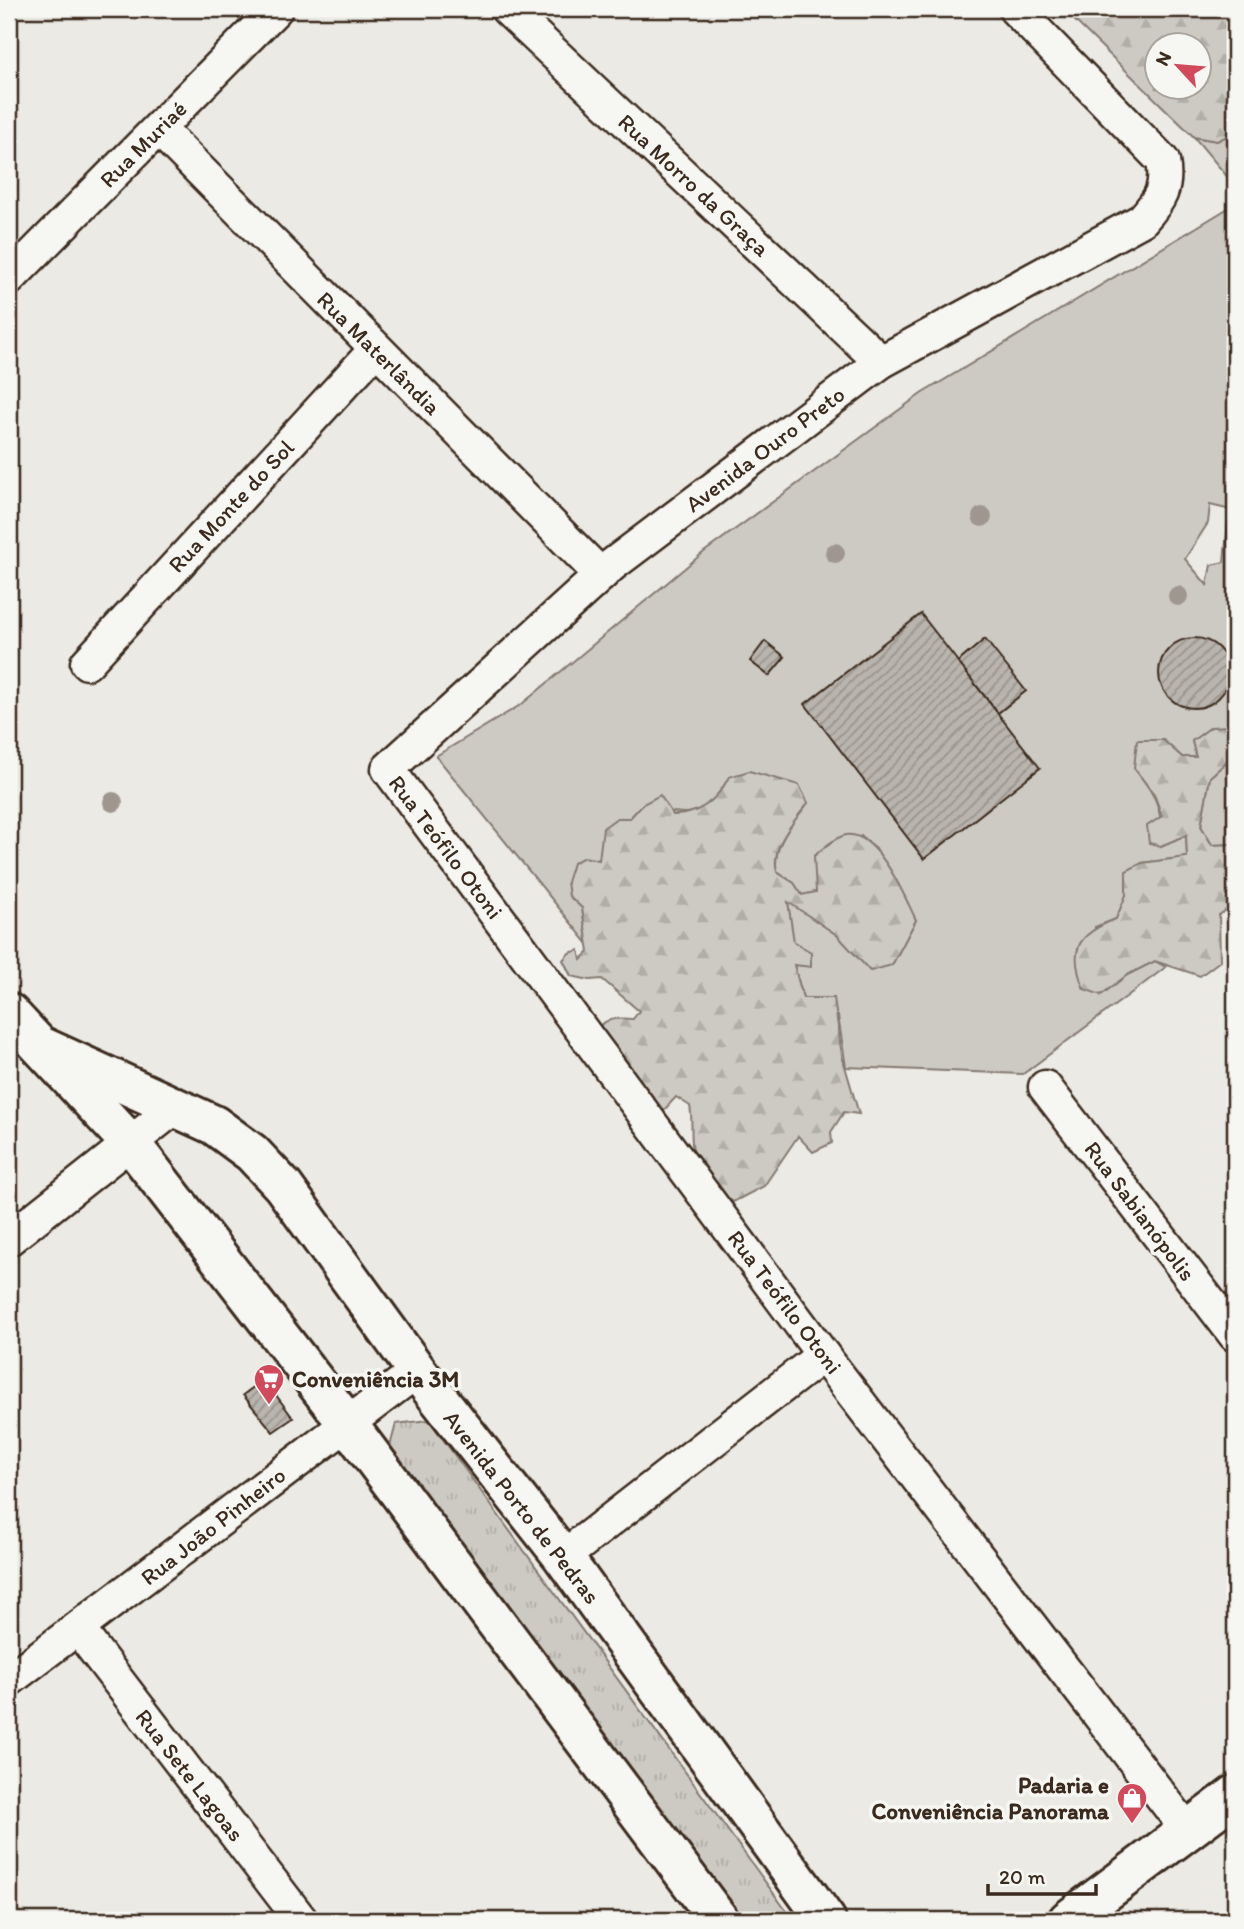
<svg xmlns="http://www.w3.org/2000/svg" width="1244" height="1929" font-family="Itim,sans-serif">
  <defs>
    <pattern id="forest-firs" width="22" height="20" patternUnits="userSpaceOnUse" patternTransform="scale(1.75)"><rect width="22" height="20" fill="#cdcac4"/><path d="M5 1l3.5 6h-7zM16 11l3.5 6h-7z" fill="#b1aea8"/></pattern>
    <pattern id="park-tufts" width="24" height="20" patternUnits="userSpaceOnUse" patternTransform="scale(1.75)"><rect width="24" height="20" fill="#cdcac4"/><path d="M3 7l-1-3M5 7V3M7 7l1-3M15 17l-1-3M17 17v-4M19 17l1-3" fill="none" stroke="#b1aea8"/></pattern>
    <pattern id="building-hatch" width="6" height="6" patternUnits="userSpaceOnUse" patternTransform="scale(1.75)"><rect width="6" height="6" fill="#bab4ae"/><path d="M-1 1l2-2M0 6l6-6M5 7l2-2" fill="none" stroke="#98938d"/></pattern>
  </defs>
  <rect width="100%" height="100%" fill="#ebeae5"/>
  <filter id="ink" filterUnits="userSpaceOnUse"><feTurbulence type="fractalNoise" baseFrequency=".0143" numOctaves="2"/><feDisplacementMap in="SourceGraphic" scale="14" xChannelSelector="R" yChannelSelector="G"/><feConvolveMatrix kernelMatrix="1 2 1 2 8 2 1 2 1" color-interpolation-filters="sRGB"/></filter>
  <g filter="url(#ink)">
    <!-- grass -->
    <g fill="#cdcac4" stroke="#847a71" stroke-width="2">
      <path d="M1235,132V186L1194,137L1217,141Z"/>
      <path d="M1235,204V511L1210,505L1208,523L1185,559L1207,585L1211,565L1224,562L1228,522L1235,513V740L1228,726L1192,741L1196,757H1182L1163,740L1134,768C1157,797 1163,808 1161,846L1186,835L1187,857L1142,863L1116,919L1095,927L1101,995L1127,975L1155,961L1166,967L1023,1074L846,1067L838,1016L803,998L794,965L788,901L837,935L853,951L892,965L916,920L876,848L861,836L816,892L802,895L794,883L777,872C771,847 793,823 807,803L729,777C707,819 684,819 643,804L630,818H617L599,860L569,896L582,908L588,944L436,756L522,704L704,552L921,394Z"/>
      <path d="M1235,754V844L1212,845L1201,826L1210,777Z"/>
    </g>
    <!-- forest -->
    <g fill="url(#forest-firs)" stroke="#847a71" stroke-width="2" fill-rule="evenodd">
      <path d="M1063,9H1235V132L1217,141L1194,137ZM1156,46H1198V88H1156Z"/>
      <path d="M1228,726L1235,740V754L1210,777L1201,826L1212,845L1235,844V904L1219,915L1220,961L1200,976L1155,961L1127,975L1101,995L1084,989C1068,950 1077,934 1116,919L1126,895V871L1142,863L1187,857L1186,835L1161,846L1149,843L1147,826L1162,816L1154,794L1134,768L1137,740H1163L1182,757H1196L1192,741L1211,727Z"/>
      <path d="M749,771L799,785L808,803C793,823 770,847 777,872L794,883L802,895L816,892L814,856C822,849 835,837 846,835C877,830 905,897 916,920L892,965L870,971L837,935L788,902L794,942L811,952V967L794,965L803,998H834L842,1056L859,1114L844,1112L831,1132L832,1143L813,1152L798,1136L764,1186L733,1202C716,1189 696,1174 693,1151C690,1136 693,1121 690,1106L676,1097L664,1110H647L597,1029C606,1017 619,1018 633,1019L639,1011L602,979L590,980L571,976L563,960L569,953L579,950L581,960L589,952L582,908L569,896L567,882L573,863L584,857L599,860L603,828L617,818H630L643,804L660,795L673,815C699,815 717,800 729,777Z"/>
    </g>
    <!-- park -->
    <path fill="url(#park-tufts)" stroke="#847a71" stroke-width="2" d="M429,1420L793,1920H733L390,1446L396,1424Z"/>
    <!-- building -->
    <g fill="url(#building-hatch)" stroke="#3b2a1e" stroke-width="2">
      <path d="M921,614L1040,768L924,859L805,704Z"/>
      <circle cx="1194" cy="673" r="35"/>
      <path d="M985,639L1026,691L998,713L958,662Z"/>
      <path d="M765,641L785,657L769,676L750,661Z"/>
      <path d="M264,1379L293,1418L273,1432L243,1395Z"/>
    </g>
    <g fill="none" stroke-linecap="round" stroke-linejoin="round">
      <!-- minor casing -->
      <g stroke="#3b2a1e" stroke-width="37">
        <g id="minor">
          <path d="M507,9L881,362"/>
          <path d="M1015,9L1163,161C1168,188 1160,200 1142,220L881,362L612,565L388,769L823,1355L1188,1831"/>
          <path d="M159,129L601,575"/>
          <path d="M9,279L276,9"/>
          <path d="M87,663L375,350"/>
          <path d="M1045,1087L1235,1335"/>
          <path d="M9,1239L177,1106"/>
          <path d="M563,1557L823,1355"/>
          <path d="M79,1630L301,1920"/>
          <path d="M9,1680L417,1371"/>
        </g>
      </g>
      <!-- secondary casing -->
      <g stroke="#3b2a1e" stroke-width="44">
        <g id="secondary">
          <path d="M9,1013L132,1145L347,1423L719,1920"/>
          <path d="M43,1047L214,1125L252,1153L283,1186L417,1371L563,1557L826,1920"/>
          <path d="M1068,1920L1235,1795"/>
        </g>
      </g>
      <!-- minor -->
      <use href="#minor" stroke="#f6f6f2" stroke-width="32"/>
      <!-- secondary -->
      <use href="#secondary" stroke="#f6f6f2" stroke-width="38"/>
    </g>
    <!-- trees -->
    <g fill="#9f968f">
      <circle cx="982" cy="517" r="10"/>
      <circle cx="835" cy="553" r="10"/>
      <circle cx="1178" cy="596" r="10"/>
      <circle cx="113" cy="802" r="10"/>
    </g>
  </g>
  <!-- icons -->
  <defs>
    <g id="supermarket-pin" transform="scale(1.575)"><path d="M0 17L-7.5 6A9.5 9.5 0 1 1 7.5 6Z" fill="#d1495b" stroke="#f6f6f2"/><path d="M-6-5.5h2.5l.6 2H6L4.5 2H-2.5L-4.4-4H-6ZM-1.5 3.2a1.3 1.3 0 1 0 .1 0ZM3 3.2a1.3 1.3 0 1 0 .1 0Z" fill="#fff"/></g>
    <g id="shop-pin" transform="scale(1.575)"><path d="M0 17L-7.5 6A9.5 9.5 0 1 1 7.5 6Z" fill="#d1495b" stroke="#f6f6f2"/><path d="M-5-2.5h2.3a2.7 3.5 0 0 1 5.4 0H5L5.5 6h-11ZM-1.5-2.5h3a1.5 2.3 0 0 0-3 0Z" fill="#fff"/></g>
  </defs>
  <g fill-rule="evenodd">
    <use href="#supermarket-pin" x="269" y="1379"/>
    <use href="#shop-pin" x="1132" y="1798"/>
  </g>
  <g text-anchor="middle" stroke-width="7" stroke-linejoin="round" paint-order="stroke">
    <!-- street labels -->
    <g font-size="23" fill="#3b2a1e" stroke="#f6f6f2">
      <text transform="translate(143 144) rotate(-45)" y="8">Rua Muriaé</text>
      <text transform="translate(694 185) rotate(43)" y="8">Rua Morro da Graça</text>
      <text transform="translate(379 353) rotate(45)" y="8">Rua Materlândia</text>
      <text transform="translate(765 449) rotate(-37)" y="8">Avenida Ouro Preto</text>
      <text transform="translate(231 506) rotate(-47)" y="8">Rua Monte do Sol</text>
      <text transform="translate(446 847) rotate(53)" y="8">Rua Teófilo Otoni</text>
      <text transform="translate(1140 1211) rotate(53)" y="8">Rua Sabianópolis</text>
      <text transform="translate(785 1302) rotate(53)" y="8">Rua Teófilo Otoni</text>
      <text transform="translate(522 1507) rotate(52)" y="8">Avenida Porto de Pedras</text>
      <text transform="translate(213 1526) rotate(-38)" y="8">Rua João Pinheiro</text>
      <text transform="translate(190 1775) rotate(52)" y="8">Rua Sete Lagoas</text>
    </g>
    <!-- poi labels -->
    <g font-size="23" font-weight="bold" fill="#3b2a1e" stroke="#f6f6f2" text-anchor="start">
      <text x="292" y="1387">Conveniência 3M</text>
      <text x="1109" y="1793" text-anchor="end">Padaria e<tspan x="1109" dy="26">Conveniência Panorama</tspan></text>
    </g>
  </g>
  <!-- margin -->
  <rect width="1244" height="1929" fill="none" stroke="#f6f6f2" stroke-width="35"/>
  <rect x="18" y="18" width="1209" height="1894" fill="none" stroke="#3b2a1e" stroke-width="2.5" filter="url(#ink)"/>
  <!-- north arrow -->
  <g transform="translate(1178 66) rotate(296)"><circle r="33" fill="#f6f6f2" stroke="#aba49d" stroke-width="2"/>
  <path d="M0-5L12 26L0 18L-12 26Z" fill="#d1495b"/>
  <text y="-10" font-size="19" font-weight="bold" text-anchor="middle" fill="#3b2a1e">N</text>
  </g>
  <!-- scale -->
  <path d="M988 1884v10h108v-10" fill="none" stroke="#3b2a1e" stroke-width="3.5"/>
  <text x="999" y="1884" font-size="21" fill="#3b2a1e" stroke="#f6f6f2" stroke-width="5" paint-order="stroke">20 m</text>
</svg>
